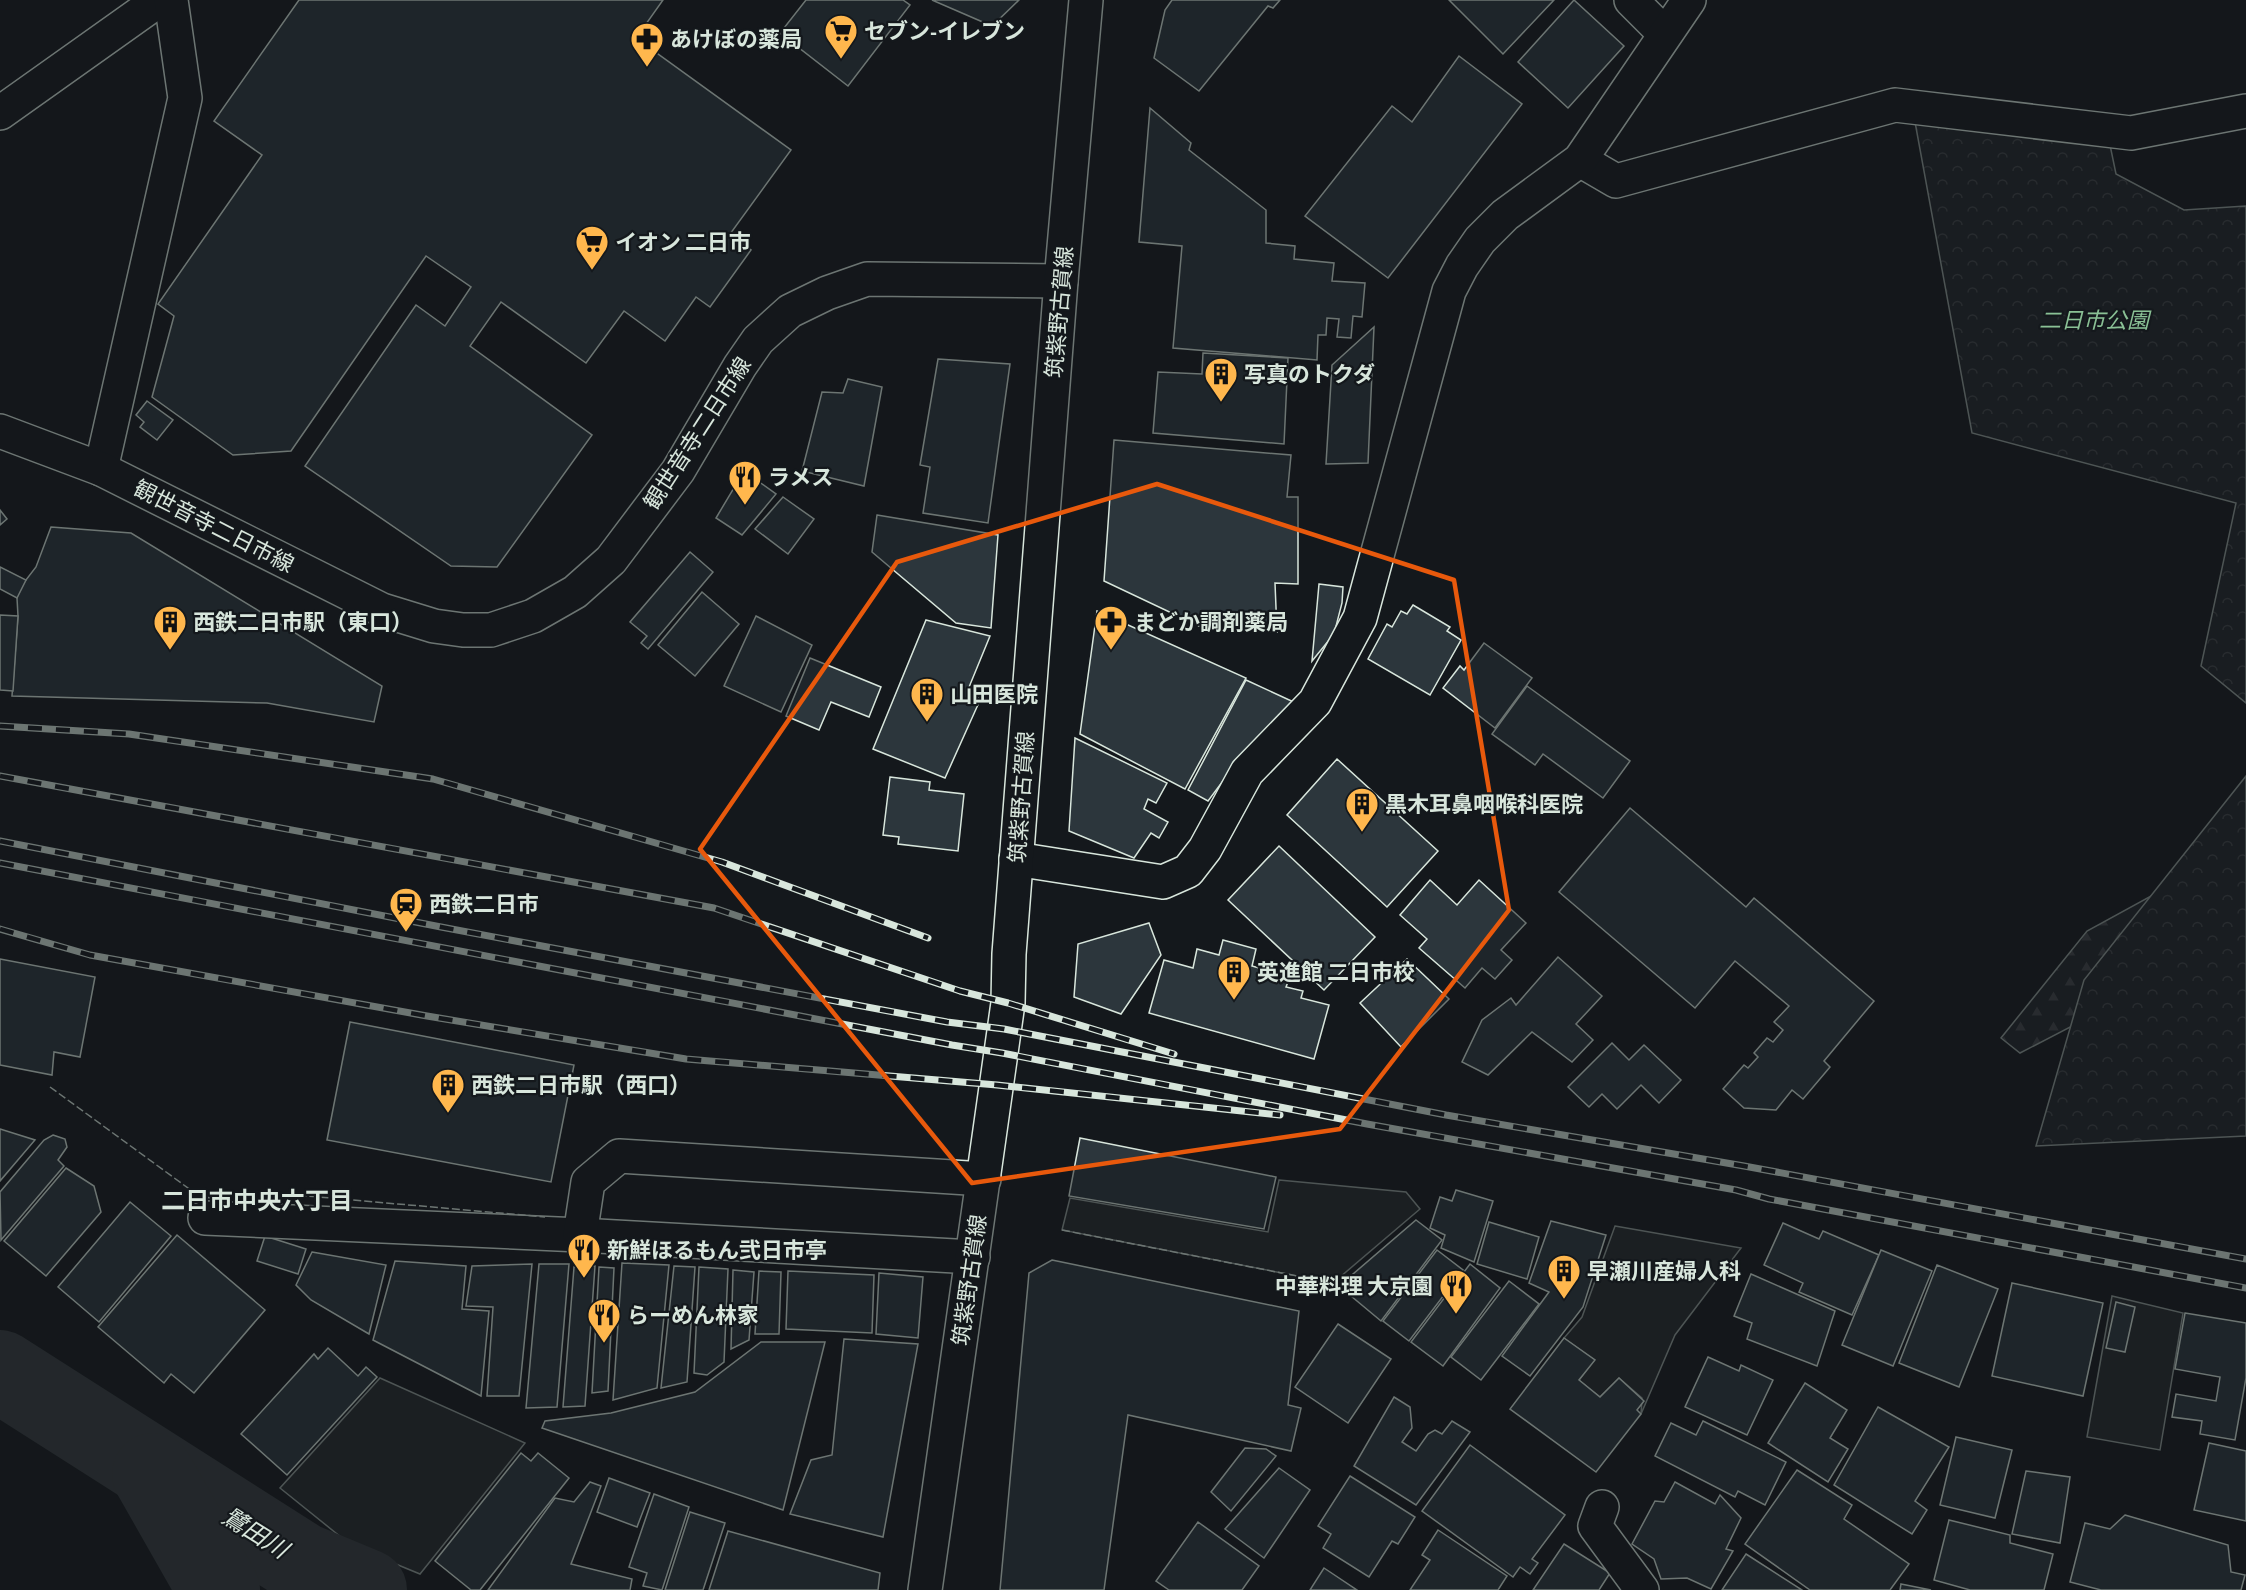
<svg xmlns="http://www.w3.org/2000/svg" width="2246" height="1590" font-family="'Zilla Slab','Noto Sans JP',serif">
  <defs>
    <pattern id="forest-firs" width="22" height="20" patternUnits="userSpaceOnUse" patternTransform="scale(1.5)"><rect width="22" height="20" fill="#202428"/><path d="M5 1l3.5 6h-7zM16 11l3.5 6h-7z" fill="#404447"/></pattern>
    <pattern id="park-crowns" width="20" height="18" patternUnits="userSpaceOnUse" patternTransform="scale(1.5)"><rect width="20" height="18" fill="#202428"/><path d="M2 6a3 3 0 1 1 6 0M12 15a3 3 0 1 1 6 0" fill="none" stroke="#404447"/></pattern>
  </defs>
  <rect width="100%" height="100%" fill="#14181c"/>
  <!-- forest -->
  <path fill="url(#forest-firs)" stroke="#939e99" stroke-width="1.5" d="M2162,890L2080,1022L2020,1053L2001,1038L2087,931Z"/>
  <!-- park -->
  <g fill="url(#park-crowns)" stroke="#939e99" stroke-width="1.5">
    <path d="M1915,122L2110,145L2116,174L2184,210L2246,206V703L2201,666L2236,503L1972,433Z"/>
    <path d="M2246,776V1136L2036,1146L2084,980Z"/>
  </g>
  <!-- parking -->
  <g fill="#24282b" stroke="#939e99" stroke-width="1.5">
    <path d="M1279,1180L1406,1192L1420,1209L1333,1283L1062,1230L1070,1198L1268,1232Z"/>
    <path d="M1615,1226L1741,1248L1675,1335L1641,1414L1642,1398L1619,1378L1600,1397L1579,1380L1594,1360L1564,1338L1582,1317Z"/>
    <path d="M2112,1296L2183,1313L2160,1450L2087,1437Z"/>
    <path d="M380,1378L525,1443L420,1574L352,1546L280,1488Z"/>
  </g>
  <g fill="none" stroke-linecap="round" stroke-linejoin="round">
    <!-- river -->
    <g stroke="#363b3e" stroke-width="82">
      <path d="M0,1371L301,1563L366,1590"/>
      <path d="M153,1474L219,1590"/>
    </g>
  </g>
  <!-- building -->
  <g fill="#2c363c" stroke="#d8e6dc" stroke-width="1.5">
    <path d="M299,0H663L636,38L791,150L730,234L751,250L710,307L696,297L665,341L624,311L586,363L501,302L470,346L592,435L497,567L451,566L305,466L416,305L445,326L471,287L426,256L291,451L233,455L152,397L174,316L158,304L262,155L214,121Z"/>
    <path d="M806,0H903L910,5L848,86L780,33Z"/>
    <path d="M932,0H1019L992,26Z"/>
    <path d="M1172,0H1280L1273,8L1268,6L1199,91L1154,58L1165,10Z"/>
    <path d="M1449,0H1554L1503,54Z"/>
    <path d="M1574,0L1624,46L1568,108L1518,62Z"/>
    <path d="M1459,56L1522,104L1388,278L1305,216L1392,106L1412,122Z"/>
    <path d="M1150,108L1191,143L1189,150L1266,210V243L1295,246L1294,259L1334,263L1332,281L1365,283L1362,317L1353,316L1351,338L1337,337L1339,319L1327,318L1326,335H1318L1317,360L1173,348L1182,246L1139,242Z"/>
    <path d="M1374,327L1368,463L1326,464L1332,365Z"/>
    <path d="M1203,353L1288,358L1284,444L1153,433L1158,372L1202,374Z"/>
    <path d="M938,359L1010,364L988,523L923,513L930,467L920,465Z"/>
    <path d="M848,379L882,387L864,486L802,471L822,392L843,393Z"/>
    <path d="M147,401L173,420L157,440L140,427L144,422L136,415Z"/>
    <path d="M1114,440L1291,455L1287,497H1298V584L1275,583L1277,632L1199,626L1104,581Z"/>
    <path d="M744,471L776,494L742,535L716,518Z"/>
    <path d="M783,497L814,519L788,554L755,529Z"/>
    <path d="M0,510L7,519L0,525Z"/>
    <path d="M877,515L998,535L991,628L956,623L872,552Z"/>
    <path d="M51,527L131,533L382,686L374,722L267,703L12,696L18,616L17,598L19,589L36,567Z"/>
    <path d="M690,552L713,572L648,649L641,643L647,636L630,622Z"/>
    <path d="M0,567L26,580L17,598L0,589Z"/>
    <path d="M1319,584L1343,587L1342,603L1334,634L1312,661Z"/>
    <path d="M702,592L739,624L695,676L658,645Z"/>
    <path d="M1413,605L1450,627L1447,631L1461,640L1430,695L1368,659L1387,624L1392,627L1401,611L1407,614Z"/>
    <path d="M1097,611L1246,678L1185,789L1080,734Z"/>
    <path d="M0,615L18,616L13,691L0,690Z"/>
    <path d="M756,616L812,645L781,712L724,686Z"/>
    <path d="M926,620L990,636L967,692L981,698L945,778L873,749Z"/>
    <path d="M1484,643L1532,678L1495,728L1443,688L1460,666L1464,670Z"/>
    <path d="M810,658L881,687L869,717L831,702L819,730L786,716Z"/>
    <path d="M1246,680L1298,704L1235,765L1208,801L1188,790Z"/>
    <path d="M1527,686L1630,761L1603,798L1543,754L1535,765L1492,734Z"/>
    <path d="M1075,738L1167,783L1156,803L1148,799L1144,809L1168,822L1159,838L1151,833L1134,858L1069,831Z"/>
    <path d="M1337,759L1438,851L1387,907L1287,815Z"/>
    <path d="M890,777L930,782L929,790L964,794L958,851L898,844L899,837L883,835Z"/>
    <path d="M1630,808L1746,907L1754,898L1874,1001L1824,1061L1830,1067L1803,1099L1792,1090L1776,1110L1744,1108L1723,1089L1744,1065L1748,1068L1758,1057L1754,1053L1767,1038L1773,1042L1783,1030L1774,1022L1789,1006L1735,961L1695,1008L1559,892Z"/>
    <path d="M1279,846L1375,937L1324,990L1228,900Z"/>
    <path d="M1430,880L1457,905L1479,880L1526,923L1501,950L1512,960L1495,979L1482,968L1465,988L1419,948L1427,939L1400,915Z"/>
    <path d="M1149,923L1161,955L1121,1014L1074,997L1078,944Z"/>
    <path d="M1223,940L1256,949L1252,966L1290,977L1286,987L1303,991L1301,998L1329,1005L1314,1059L1149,1013L1164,960L1193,968L1197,949L1219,955Z"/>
    <path d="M1558,957L1602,996L1576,1024L1593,1040L1572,1062L1532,1032L1488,1075L1462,1062L1482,1020L1511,998L1516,1005Z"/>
    <path d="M0,959L95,977L80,1057L54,1052L52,1075L0,1065Z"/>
    <path d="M1407,959L1449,999L1401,1047L1360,1003Z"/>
    <path d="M350,1022L574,1065L551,1182L327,1140Z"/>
    <path d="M1612,1043L1629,1060L1644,1045L1681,1080L1659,1103L1641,1085L1617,1109L1602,1094L1589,1107L1568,1087Z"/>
    <path d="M0,1129L35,1140L0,1181Z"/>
    <path d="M53,1135L65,1139L67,1147L58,1160L64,1166L1,1240L0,1192L44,1140Z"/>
    <path d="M1080,1138L1276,1177L1264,1229L1069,1196Z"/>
    <path d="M66,1168L94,1186L101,1212L46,1276L4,1241Z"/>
    <path d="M1456,1190L1493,1201L1474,1262L1441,1248L1445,1235L1430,1228L1440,1197L1452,1201Z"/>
    <path d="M130,1202L171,1236L99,1322L58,1287Z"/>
    <path d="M1416,1220L1442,1240L1381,1321L1339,1286Z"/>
    <path d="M1551,1221L1606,1235L1583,1307L1530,1376L1502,1356L1549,1292L1529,1283Z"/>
    <path d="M1489,1222L1539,1237L1527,1279L1477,1264Z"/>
    <path d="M1783,1223L1819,1239L1823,1231L1879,1255L1852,1315L1799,1292L1803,1283L1764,1265Z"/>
    <path d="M177,1235L265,1310L194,1393L171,1374L164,1383L98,1327Z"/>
    <path d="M265,1236L306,1249L298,1274L257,1261Z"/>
    <path d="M1437,1250L1463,1270L1409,1341L1383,1321Z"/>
    <path d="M1881,1250L1932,1271L1893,1366L1842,1345Z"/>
    <path d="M312,1252L386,1265L369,1334L311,1300L296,1285Z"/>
    <path d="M1052,1260L1299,1311L1288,1405L1301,1408L1291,1451L1128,1415L1104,1590H1000L1029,1273Z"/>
    <path d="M395,1261L466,1266L462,1309L489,1311L481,1396L373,1340Z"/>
    <path d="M622,1263L669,1265L657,1388L613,1400Z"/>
    <path d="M532,1264L519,1396H487L493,1307L466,1306L472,1266Z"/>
    <path d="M539,1264H569L557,1407L526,1408Z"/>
    <path d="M1470,1264L1500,1288L1443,1366L1411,1342Z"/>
    <path d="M1937,1265L1998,1289L1959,1387L1899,1363Z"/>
    <path d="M595,1266L585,1406L563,1407L574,1267Z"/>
    <path d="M674,1266L695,1267L687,1382L661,1388Z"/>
    <path d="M599,1267L614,1268L608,1391L592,1393Z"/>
    <path d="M699,1267L728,1269L724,1362L707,1375L694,1373Z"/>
    <path d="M733,1270L754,1272L749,1340L731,1349Z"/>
    <path d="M759,1271L781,1272L779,1334H755Z"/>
    <path d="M788,1271L874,1275L872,1333L786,1329Z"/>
    <path d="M879,1273L923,1277L918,1338L876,1334Z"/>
    <path d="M1751,1274L1835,1311L1817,1366L1747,1339L1752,1323L1734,1316Z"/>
    <path d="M1509,1281L1539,1304L1481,1380L1451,1357Z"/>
    <path d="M2012,1283L2103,1303L2083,1396L1992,1376Z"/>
    <path d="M2116,1302L2135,1307L2125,1352L2106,1348Z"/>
    <path d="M2185,1313L2246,1323V1378L2235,1440L2200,1434L2202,1421L2172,1417L2176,1394L2216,1401L2220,1377L2175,1369Z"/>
    <path d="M1338,1324L1391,1359L1348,1423L1295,1387Z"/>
    <path d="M1564,1338L1595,1360L1579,1380L1600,1397L1619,1378L1644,1401L1637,1410L1641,1414L1596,1472L1510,1409Z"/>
    <path d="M844,1339L918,1344L883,1537L790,1514L811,1460L832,1455Z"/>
    <path d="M761,1342H825L783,1510L542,1428L545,1421L611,1413L695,1392Z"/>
    <path d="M328,1348L358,1376L366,1367L377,1377L287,1475L241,1434L314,1354L318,1359Z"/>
    <path d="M1708,1357L1739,1371L1741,1365L1773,1380L1747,1435L1685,1407Z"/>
    <path d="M1805,1383L1847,1410L1830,1438L1848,1449L1828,1482L1768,1443Z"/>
    <path d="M1394,1397L1410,1407L1412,1428L1402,1442L1416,1451L1428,1434L1435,1430L1442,1434L1452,1421L1470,1432L1416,1505L1354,1466Z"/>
    <path d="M1878,1407L1949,1447L1915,1501L1927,1510L1912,1534L1834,1485Z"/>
    <path d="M1703,1421L1786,1462L1765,1505L1738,1491L1735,1497L1655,1456L1671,1423L1696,1435Z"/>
    <path d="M1956,1437L2012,1450L1995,1518L1940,1505Z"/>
    <path d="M2209,1443L2246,1451V1521L2194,1510Z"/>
    <path d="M1470,1445L1565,1515L1532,1559L1538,1563L1530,1574L1520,1567L1513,1577L1422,1511Z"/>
    <path d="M1245,1448L1266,1449L1276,1456L1231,1511L1211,1492Z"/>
    <path d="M521,1453L531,1461L538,1453L569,1478L480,1590H471L435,1561Z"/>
    <path d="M1279,1468L1310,1490L1264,1558L1225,1529Z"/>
    <path d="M1797,1470L1852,1505L1844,1519L1909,1564L1890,1590H1810L1745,1544Z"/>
    <path d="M2026,1471L2070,1477L2060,1543L2012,1534Z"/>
    <path d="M1350,1476L1415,1517L1398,1544L1392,1541L1369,1577L1323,1548L1331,1534L1318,1526Z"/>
    <path d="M609,1478L650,1493L637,1527L597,1512Z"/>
    <path d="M590,1482L601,1486L571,1564L632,1579L630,1590H488L555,1498L574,1502Z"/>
    <path d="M1675,1482L1715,1504L1720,1495L1741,1518L1726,1549L1733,1551L1711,1589L1687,1578L1661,1579L1654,1559L1632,1544L1655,1501L1664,1502Z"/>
    <path d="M654,1494L689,1507L662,1590L643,1586L647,1573L629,1567Z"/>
    <path d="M690,1512L725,1523L703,1590H665Z"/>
    <path d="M2125,1515L2228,1545L2231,1572L2245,1575L2241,1590H2101L2070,1582L2085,1523L2110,1529Z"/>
    <path d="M1949,1520L2010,1535V1543L2053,1554L2044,1590H1970L1934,1580Z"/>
    <path d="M1198,1522L1259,1566L1242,1590H1169L1156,1581Z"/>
    <path d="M1438,1530L1507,1576L1498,1590H1410L1430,1560L1422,1555Z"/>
    <path d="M728,1531L880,1573L878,1590H709Z"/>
    <path d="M1564,1544L1610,1573L1599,1590H1533Z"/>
    <path d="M1746,1554L1802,1590H1722Z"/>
    <path d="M1324,1568L1357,1590H1310Z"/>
    <path d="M1901,1584L1931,1590H1900Z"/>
  </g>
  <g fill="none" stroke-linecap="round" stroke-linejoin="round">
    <!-- street casing -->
    <g stroke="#d8e6dc" stroke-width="36">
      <g id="street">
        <path d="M1631,0L1665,34"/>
        <path d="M0,113L159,0"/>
        <path d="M1580,160L1616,181L1895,105L2131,133L2246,111"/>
        <path d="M101,469L185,98L171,0"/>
        <path d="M1016,859L1163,882L1188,871L1205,849L1247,772L1315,702L1360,618L1449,291L1462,266L1480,240L1505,215L1580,160L1689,0"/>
        <path d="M205,1218L580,1235L973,1257"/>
        <path d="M580,1235L588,1182L619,1156L984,1179"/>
        <path d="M1602,1507L1595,1526L1642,1590"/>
      </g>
    </g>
    <!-- secondary casing -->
    <g stroke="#d8e6dc" stroke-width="36">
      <path id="secondary" d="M0,431L101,469L382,610L434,626L463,630H491L533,616L575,592L611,560L678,471L740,366L758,340L790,311L827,293L867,279L1061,281"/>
    </g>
    <!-- primary casing -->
    <g stroke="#d8e6dc" stroke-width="36">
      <path id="primary" d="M925,1590L1008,1003L1009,954L1061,281L1086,0"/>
    </g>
    <!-- street -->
    <use href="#street" stroke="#14181c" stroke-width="33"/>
    <!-- secondary -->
    <use href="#secondary" stroke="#14181c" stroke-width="33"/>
    <!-- primary -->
    <use href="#primary" stroke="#14181c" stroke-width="33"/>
    <!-- rail casing -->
    <g stroke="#d8e6dc" stroke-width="7">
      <g id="rail">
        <path d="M0,726L129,734L433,779L722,862L928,938"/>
        <path d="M0,776L714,908L960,991L1008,1003L1174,1054"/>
        <path d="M0,841L441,927L947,1022L1004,1029L1446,1115L1744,1166L2246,1259"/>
        <path d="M0,863L952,1045L1002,1053L1367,1124L1736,1190L1769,1199L2246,1288"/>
        <path d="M0,929L90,955L427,1016L686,1059L997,1085L1280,1115"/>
      </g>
    </g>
    <!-- rail -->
    <use href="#rail" stroke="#14181c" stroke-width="4.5" stroke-dasharray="14" stroke-linecap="butt"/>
    <!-- fence -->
    <g stroke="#d8e6dc" stroke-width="1.5" stroke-dasharray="8 3" stroke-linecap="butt">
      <path d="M50,1087L192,1191L222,1203"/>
      <path d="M245,1205L285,1194L545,1217"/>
      <path d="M1062,1230L1333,1283"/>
    </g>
  </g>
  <!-- marked area -->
  <path d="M0 0H2246V1590H0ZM1157,484L1454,580L1509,910L1340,1129L972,1183L700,849L897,562Z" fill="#14181c" fill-opacity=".55" fill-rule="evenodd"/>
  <path fill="none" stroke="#e8590c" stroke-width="4.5" stroke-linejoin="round" d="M1157,484L1454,580L1509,910L1340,1129L972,1183L700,849L897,562Z"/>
  <!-- icons -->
  <defs>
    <g id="supermarket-pin" transform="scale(1.725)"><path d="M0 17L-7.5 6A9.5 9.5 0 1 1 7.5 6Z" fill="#ffb74d" stroke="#14181c"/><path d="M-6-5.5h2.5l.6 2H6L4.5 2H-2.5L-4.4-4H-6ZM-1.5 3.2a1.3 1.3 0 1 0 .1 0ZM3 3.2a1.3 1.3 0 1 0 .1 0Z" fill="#111"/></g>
    <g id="pharmacy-pin" transform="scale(1.725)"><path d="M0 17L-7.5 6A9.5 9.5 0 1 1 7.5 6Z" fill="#ffb74d" stroke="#14181c"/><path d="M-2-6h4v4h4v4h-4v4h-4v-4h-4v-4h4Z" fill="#111"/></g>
    <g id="building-pin" transform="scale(1.725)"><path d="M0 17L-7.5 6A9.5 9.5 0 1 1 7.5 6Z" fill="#ffb74d" stroke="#14181c"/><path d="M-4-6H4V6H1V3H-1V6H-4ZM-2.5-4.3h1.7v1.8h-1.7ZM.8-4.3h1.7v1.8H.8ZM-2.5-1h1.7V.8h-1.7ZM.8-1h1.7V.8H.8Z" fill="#111"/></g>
    <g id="restaurant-pin" transform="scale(1.725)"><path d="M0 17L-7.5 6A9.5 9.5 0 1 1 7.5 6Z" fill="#ffb74d" stroke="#14181c"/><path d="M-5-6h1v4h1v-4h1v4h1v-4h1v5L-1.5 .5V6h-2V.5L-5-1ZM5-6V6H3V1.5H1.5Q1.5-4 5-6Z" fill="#111"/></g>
    <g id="station-pin" transform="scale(1.725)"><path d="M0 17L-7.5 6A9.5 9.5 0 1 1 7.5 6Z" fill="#ffb74d" stroke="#14181c"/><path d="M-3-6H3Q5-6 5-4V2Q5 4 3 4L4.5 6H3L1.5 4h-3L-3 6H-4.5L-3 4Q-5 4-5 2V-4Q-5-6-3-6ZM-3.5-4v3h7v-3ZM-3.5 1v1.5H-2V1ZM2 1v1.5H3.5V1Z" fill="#111"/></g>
  </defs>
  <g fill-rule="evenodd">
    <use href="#supermarket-pin" x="841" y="31"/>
    <use href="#pharmacy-pin" x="647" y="39"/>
    <use href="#supermarket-pin" x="592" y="242"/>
    <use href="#building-pin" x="1221" y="374"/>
    <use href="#restaurant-pin" x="745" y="477"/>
    <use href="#building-pin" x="170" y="622"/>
    <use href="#pharmacy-pin" x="1111" y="622"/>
    <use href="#building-pin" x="927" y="694"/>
    <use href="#building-pin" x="1362" y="804"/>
    <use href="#station-pin" x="406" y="904"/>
    <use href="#building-pin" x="1234" y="972"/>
    <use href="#building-pin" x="448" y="1085"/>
    <use href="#restaurant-pin" x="584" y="1250"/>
    <use href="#building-pin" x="1564" y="1271"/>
    <use href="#restaurant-pin" x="1456" y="1286"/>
    <use href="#restaurant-pin" x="604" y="1315"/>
  </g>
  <g text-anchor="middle" stroke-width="4.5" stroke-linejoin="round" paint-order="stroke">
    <!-- poi labels -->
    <g font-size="22" font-weight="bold" fill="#d8e6dc" stroke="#14181c" text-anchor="start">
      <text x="864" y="39">セブン-イレブン</text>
      <text x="670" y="47">あけぼの薬局</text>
      <text x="615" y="250">イオン 二日市</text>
      <text x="1244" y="382">写真のトクダ</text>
      <text x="768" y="485">ラメス</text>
      <text x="193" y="630">西鉄二日市駅（東口）</text>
      <text x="1134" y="630">まどか調剤薬局</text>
      <text x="950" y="702">山田医院</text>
      <text x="1385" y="812">黒木耳鼻咽喉科医院</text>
      <text x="429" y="912">西鉄二日市</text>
      <text x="1257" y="980">英進館 二日市校</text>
      <text x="471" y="1093">西鉄二日市駅（西口）</text>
      <text x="607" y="1258">新鮮ほるもん弐日市亭</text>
      <text x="1587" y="1279">早瀬川産婦人科</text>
      <text x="1433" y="1294" text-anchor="end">中華料理 大京園</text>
      <text x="627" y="1323">らーめん林家</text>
    </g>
    <!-- street labels -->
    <g font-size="22" fill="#d8e6dc" stroke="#14181c">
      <text transform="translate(1059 312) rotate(-85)" y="8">筑紫野古賀線</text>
      <text transform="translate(697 433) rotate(-57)" y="8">観世音寺二日市線</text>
      <text transform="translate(214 526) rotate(27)" y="8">観世音寺二日市線</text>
      <text transform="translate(1021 797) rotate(-86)" y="8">筑紫野古賀線</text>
      <text transform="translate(969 1280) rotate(-82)" y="8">筑紫野古賀線</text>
    </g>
    <!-- park labels -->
    <g font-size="22" font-style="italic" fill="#8ac095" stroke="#14181c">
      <text x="2094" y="328">二日市公園</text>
    </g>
    <!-- neighbourhood labels -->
    <g font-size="24" font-weight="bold" fill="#d8e6dc" stroke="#14181c">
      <text x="257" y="1209">二日市中央六丁目</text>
    </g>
    <!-- water labels -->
    <g font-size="24" font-style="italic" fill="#d8e6dc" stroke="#14181c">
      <text transform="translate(255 1533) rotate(32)" y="8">鷺田川</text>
    </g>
  </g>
</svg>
